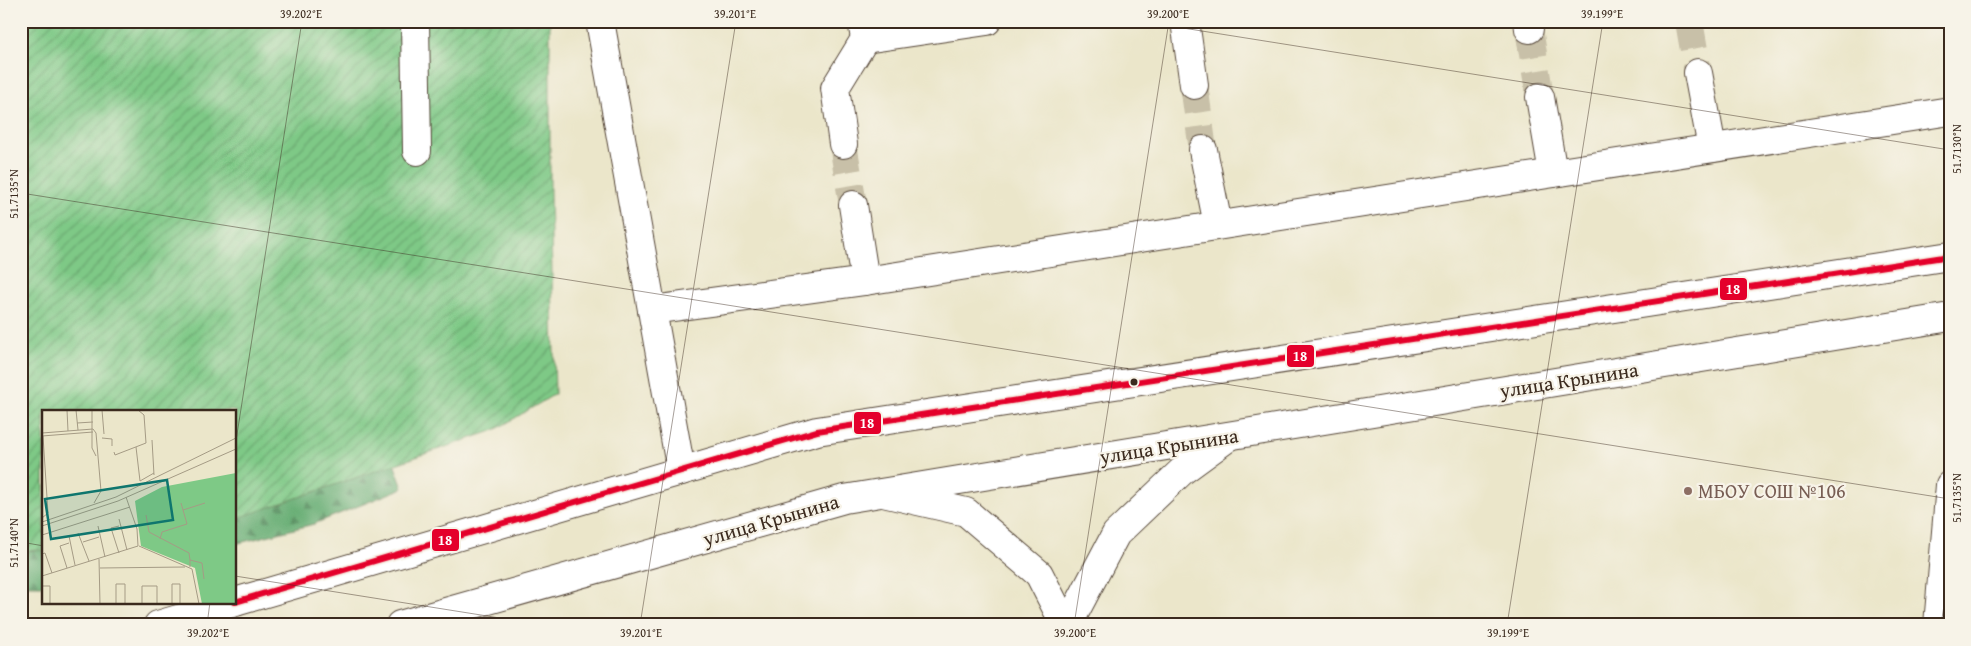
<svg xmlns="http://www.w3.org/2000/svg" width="1971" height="646" font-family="'Gentium Book Plus',serif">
  <defs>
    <pattern id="forest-firs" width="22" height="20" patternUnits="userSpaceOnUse" patternTransform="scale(1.25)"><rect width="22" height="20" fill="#66ad73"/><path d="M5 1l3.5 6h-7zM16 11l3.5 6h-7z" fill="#558d5e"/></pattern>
    <pattern id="garden-furrows" width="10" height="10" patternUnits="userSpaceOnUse" patternTransform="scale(1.25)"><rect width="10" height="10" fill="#7ec986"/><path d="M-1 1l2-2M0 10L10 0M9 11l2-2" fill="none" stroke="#68a36d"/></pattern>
  </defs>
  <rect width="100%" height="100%" fill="#f7f3e8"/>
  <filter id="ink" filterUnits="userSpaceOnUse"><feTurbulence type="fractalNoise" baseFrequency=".02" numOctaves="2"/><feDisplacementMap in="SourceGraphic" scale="10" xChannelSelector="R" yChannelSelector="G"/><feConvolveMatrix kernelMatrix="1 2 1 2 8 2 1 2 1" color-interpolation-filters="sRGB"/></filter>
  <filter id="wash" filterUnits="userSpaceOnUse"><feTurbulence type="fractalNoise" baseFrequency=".0096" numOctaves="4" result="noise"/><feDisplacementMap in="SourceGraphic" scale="20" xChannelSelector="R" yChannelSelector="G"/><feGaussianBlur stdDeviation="1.12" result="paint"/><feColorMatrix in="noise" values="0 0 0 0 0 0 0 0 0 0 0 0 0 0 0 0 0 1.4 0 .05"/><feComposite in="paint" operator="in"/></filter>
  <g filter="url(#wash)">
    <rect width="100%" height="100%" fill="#ebe6ca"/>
    <!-- forest -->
    <g fill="url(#forest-firs)" stroke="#506c48">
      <path d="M365,384L403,488L314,524L235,544V434Z"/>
      <path d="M44,412V585H21V436Z"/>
    </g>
    <!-- garden -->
    <path fill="url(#garden-furrows)" stroke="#5c7a52" d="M21,21H550V193L555,394L495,430L235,519V411H44V550L21,551Z"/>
  </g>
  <g filter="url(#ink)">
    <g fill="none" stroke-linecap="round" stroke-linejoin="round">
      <!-- minor-tunnel -->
      <g stroke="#c8c0a8" stroke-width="28" stroke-dasharray="28 14" stroke-linecap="butt">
        <path d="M1689,21L1698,73"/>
        <path d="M1529,29L1540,97"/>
        <path d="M1194,85L1203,150"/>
        <path d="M843,144L853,205"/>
      </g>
      <!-- minor casing -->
      <g stroke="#554638" stroke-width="30">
        <g id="minor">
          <path d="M415,21L417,151"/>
          <path d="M600,21L681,471"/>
          <path d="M1185,21L1194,85"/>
          <path d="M1528,21L1529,29"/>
          <path d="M865,39L987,21"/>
          <path d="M1698,73L1712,148"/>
          <path d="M1540,97L1553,173"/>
          <path d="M843,144L835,88L865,39L862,21"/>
          <path d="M1203,150L1218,225"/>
          <path d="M853,205L865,281"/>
          <path d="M652,310L865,281L1950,111"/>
          <path d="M883,493L966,512L1039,574L1065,625"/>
          <path d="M1068,625L1116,534L1182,471L1230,436"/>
          <path d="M1938,625L1950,485"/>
        </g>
      </g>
      <!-- major casing -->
      <g stroke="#554638" stroke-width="30">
        <g id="major">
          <path d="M235,602L817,431L1950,256"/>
          <path d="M158,625L235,602"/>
          <path d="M400,625L844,499L1950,317"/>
        </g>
      </g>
      <!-- minor -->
      <use href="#minor" stroke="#fff" stroke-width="28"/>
      <!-- major -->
      <use href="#major" stroke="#fff" stroke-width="28"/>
      <!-- bus-1 casing -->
      <g stroke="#f7f3e8" stroke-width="10">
        <path id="bus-1" d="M235,602L817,431L1950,256"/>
      </g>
      <!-- bus-1 -->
      <use href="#bus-1" stroke="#e4002b" stroke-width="6"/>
    </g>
  </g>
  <!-- ticks -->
  <path fill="none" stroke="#3b2a1e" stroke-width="1" stroke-opacity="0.45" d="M1139,21L1950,150M21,193L1950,499M235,447L302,21M21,542L44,546M235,576L544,625M207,625L210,602M640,625L736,21M1074,625L1169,21M1507,625L1603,21M1941,625L1950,566"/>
  <!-- markers -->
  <circle fill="#3b2a1e" stroke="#f7f3e8" stroke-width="2" cx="1134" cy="382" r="4.5"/>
  <circle fill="#8d6e63" stroke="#f7f3e8" stroke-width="2" cx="1688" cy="491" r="5"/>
  <g text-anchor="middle" stroke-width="4.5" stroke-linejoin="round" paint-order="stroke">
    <!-- street labels -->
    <g font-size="20" fill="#3b2a1e" stroke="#f7f3e8">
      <text transform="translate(1569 380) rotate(-9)" y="7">улица Крынина</text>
      <text transform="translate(1169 446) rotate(-9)" y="7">улица Крынина</text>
      <text transform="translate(771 520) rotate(-16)" y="7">улица Крынина</text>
    </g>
    <!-- education labels -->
    <g font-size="20" fill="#785e54" stroke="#f7f3e8" text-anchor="start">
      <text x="1698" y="498">МБОУ СОШ №106</text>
    </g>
  </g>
  <!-- overview -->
  <g transform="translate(42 410)">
    <rect width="194" height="194" fill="#ebe6ca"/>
    <path d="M194,63V194H160L153,158L99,136L93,91L120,77Z" fill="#7ec986"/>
    <path fill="none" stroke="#a59b85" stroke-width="1" d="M25,0L26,21M34,0L36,20M50,0V38L54,46M60,0L62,24M35,13L51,12M51,19L54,23L59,81L52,93M0,23L51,19M0,26L51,22M60,28L70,29V36M110,30L112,65M94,37L98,71L112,63M72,42L73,45L104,33L102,5L96,0M141,100L163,93M104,105L107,122L147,143L148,150M0,108L6,103L1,26M77,109L85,140M0,112L74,87L194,28M0,116L76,91L194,39M56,116L63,147M36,123L47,151M0,125L88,97M27,126L33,155M118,129L120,122L145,114L139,93M41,132L57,127M97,136L150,159L157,194M77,143L69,118L77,116M0,144L3,143L10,163M57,149L58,194M148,157V150L160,153L162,169M25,158L18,136L27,133M58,158L143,157M0,166L96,136L95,119L84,87M0,176H8V194M74,194V174H83V194M100,194V176H115V194M130,194V174H138V194"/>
    <path fill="#0f766e" fill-opacity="0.15" stroke="#0f766e" stroke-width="2.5" d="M125,70L131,110L9,129L3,89Z"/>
    <rect width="194" height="194" fill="none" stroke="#3b2a1e" stroke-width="2.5"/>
  </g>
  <g stroke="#f7f3e8" stroke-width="2">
    <rect x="1719" y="277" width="29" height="24" rx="5" fill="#e4002b"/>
    <rect x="1286" y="344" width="29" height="24" rx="5" fill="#e4002b"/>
    <rect x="853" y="411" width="29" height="24" rx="5" fill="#e4002b"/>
    <rect x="431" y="528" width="29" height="24" rx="5" fill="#e4002b"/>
  </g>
  <g font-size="14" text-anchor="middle" font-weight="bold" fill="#fff">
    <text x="1733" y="294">18</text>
    <text x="1300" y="361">18</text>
    <text x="867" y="428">18</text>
    <text x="445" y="545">18</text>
  </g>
  <!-- margin -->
  <rect width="1971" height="646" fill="none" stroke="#f7f3e8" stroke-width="55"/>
  <rect x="28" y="28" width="1916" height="590" fill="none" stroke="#3b2a1e" stroke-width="2"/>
  <g font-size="12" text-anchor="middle" fill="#3b2a1e">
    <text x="301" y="18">39.202°E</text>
    <text x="735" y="18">39.201°E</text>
    <text x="1168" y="18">39.200°E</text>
    <text x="1602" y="18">39.199°E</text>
    <text transform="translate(1957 149) rotate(-90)" y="4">51.7130°N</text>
    <text transform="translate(14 194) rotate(-90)" y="4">51.7135°N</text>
    <text transform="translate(1957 498) rotate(-90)" y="4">51.7135°N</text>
    <text transform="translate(14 543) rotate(-90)" y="4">51.7140°N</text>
    <text x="208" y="637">39.202°E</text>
    <text x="641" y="637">39.201°E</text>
    <text x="1075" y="637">39.200°E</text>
    <text x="1508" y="637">39.199°E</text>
  </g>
</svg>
